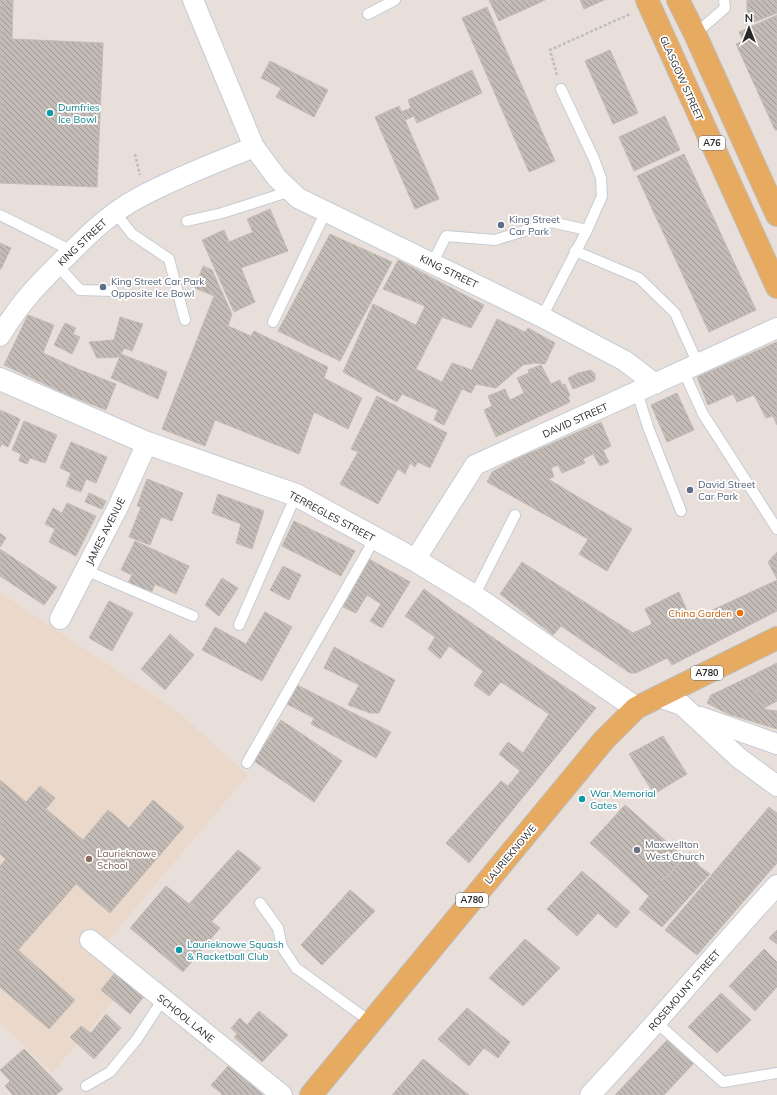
<svg xmlns="http://www.w3.org/2000/svg" width="777" height="1095" font-family="Mulish,sans-serif">
  <defs>
    <pattern id="building-back-hatch" width="6" height="6" patternUnits="userSpaceOnUse"><rect width="6" height="6" fill="#c2bbb6"/><path d="M-1 5l2 2M0 0l6 6M5-1l2 2" fill="none" stroke="#9e9894"/></pattern>
  </defs>
  <rect width="100%" height="100%" fill="#e9dfda"/>
  <!-- education -->
  <path fill="#ead9ca" d="M0,592L175,709L248,775L107,942L142,968L52,1073L0,1023Z"/>
  <!-- building -->
  <g fill="url(#building-back-hatch)" stroke="#c4bbb4">
    <path d="M0,0H13L12,39L103,43L97,187L0,183Z"/>
    <path d="M489,0H545L499,21Z"/>
    <path d="M580,0H604L584,9Z"/>
    <path d="M747,0H777V13L747,25Z"/>
    <path d="M487,7L555,161L529,172L462,18Z"/>
    <path d="M777,15V130H775L736,44L743,41L739,32Z"/>
    <path d="M610,50L638,113L613,124L585,61Z"/>
    <path d="M270,61L328,90L314,117L276,97L281,88L261,78Z"/>
    <path d="M472,70L482,93L417,123L414,116L405,120L401,112L411,108L408,100Z"/>
    <path d="M399,106L439,199L415,209L375,117Z"/>
    <path d="M665,116L680,150L634,171L619,137Z"/>
    <path d="M684,154L756,310L709,332L637,176Z"/>
    <path d="M270,209L288,251L241,268L255,302L234,312L202,240L224,230L229,242L253,232L247,219Z"/>
    <path d="M330,234L392,262L340,361L278,331Z"/>
    <path d="M0,243L11,248L1,269H0Z"/>
    <path d="M398,260L484,305L471,328L442,317L416,369L442,382L452,363L472,370L497,319L525,332L528,328L555,343L545,364L535,363L523,365L496,388L476,384L471,393L462,389L444,425L434,420L438,410L402,394L397,402L343,372L373,304L416,325L425,306L383,289Z"/>
    <path d="M203,266L212,270L232,314L228,326L251,336L254,331L328,367L324,378L362,398L348,429L314,412L299,454L215,420L205,446L162,429L214,296L195,288Z"/>
    <path d="M28,315L54,325L43,353L78,369L116,384L106,410L68,395L4,365Z"/>
    <path d="M120,317L143,324L132,351L124,348L120,357L97,358L89,342L114,340Z"/>
    <path d="M65,323L76,328L73,334L80,337L72,354L54,345Z"/>
    <path d="M777,342V425L773,416L766,418L754,395L737,402L733,394L708,405L697,377Z"/>
    <path d="M121,354L167,372L158,399L111,378Z"/>
    <path d="M541,365L551,384L560,380L562,385L565,384L570,396L568,397L570,402L496,437L484,410L492,406L488,396L505,389L510,400L524,393L517,378L529,373L528,370Z"/>
    <path d="M591,370L595,374V379L594,381L573,389L568,378L578,373Z"/>
    <path d="M677,393L694,430L667,442L651,405Z"/>
    <path d="M377,396L447,433L430,468L418,462L415,467L410,463L405,474L398,469L378,504L340,484L358,452L351,449Z"/>
    <path d="M0,410L20,419L8,447L2,444L0,447Z"/>
    <path d="M24,421L57,435L45,463L30,458L27,464L19,461L21,454L12,450Z"/>
    <path d="M601,422L611,446L603,450L609,462L600,466L593,454L583,459L585,463L562,473L558,465L551,468L554,477L548,479L632,529L607,571L579,554L588,539L487,482L492,472L514,460Z"/>
    <path d="M71,442L107,457L96,483L86,479L81,492L66,486L71,473L60,468Z"/>
    <path d="M147,479L183,493L172,521L161,517L150,545L129,537L141,507L137,506Z"/>
    <path d="M89,493L106,501L102,509L85,502Z"/>
    <path d="M218,494L264,511L252,549L236,543L241,524L212,513Z"/>
    <path d="M67,503L96,516L76,556L49,542L55,529L45,524L53,508L62,513Z"/>
    <path d="M294,521L355,551L341,576L282,546Z"/>
    <path d="M0,533L6,538L0,547Z"/>
    <path d="M135,541L189,566L176,594L155,584L150,596L127,585L132,575L121,570Z"/>
    <path d="M0,549L57,587L44,605L0,576Z"/>
    <path d="M777,552V579L768,562Z"/>
    <path d="M369,559L410,582L382,628L370,621L381,604L367,595L356,613L343,607Z"/>
    <path d="M522,562L633,633L652,624L645,609L679,592L691,620L777,580V611L672,665L667,658L636,673H630L561,626L553,635L500,594Z"/>
    <path d="M283,566L301,575L289,600L270,590Z"/>
    <path d="M222,578L238,588L219,616L205,605Z"/>
    <path d="M424,589L454,611L596,708L469,863L446,843L501,781L508,786L520,771L499,754L508,742L523,753L549,714L501,682L489,696L474,685L483,671L449,646L440,659L428,649L435,637L405,616Z"/>
    <path d="M109,601L133,613L112,651L89,638Z"/>
    <path d="M265,612L292,627L262,681L202,650L215,627L246,644Z"/>
    <path d="M170,634L194,655L165,690L141,669Z"/>
    <path d="M334,647L395,680L379,713H370L348,705L359,685L324,668Z"/>
    <path d="M777,663V701L766,707L749,677Z"/>
    <path d="M749,677L766,707L763,709L777,711V729L728,714L707,703L711,695Z"/>
    <path d="M297,685L391,732L376,758L311,724L314,718L287,704Z"/>
    <path d="M281,720L342,761L314,802L254,761Z"/>
    <path d="M663,736L687,774L654,794L629,754Z"/>
    <path d="M0,780L26,802L40,786L55,798L46,809L83,840L108,810L129,828L153,800L184,827L110,913L76,884L18,950L75,1000L49,1029L0,987V866L6,859L0,854Z"/>
    <path d="M625,805L684,857L649,896L590,843Z"/>
    <path d="M769,807L777,813V863L697,955L665,930Z"/>
    <path d="M238,850L261,868L212,921L189,904Z"/>
    <path d="M690,852L699,866L710,874L662,927L639,909L649,896Z"/>
    <path d="M582,871L630,912L616,928L598,913L577,936L547,909Z"/>
    <path d="M166,886L220,928L183,972L130,928Z"/>
    <path d="M350,890L375,911L322,965L301,945Z"/>
    <path d="M777,930V944L769,938Z"/>
    <path d="M525,939L560,968L523,1006L489,978Z"/>
    <path d="M764,949L777,962V987L755,1011L729,986Z"/>
    <path d="M118,969L146,994L130,1014L101,990Z"/>
    <path d="M721,993L751,1020L717,1053L688,1027Z"/>
    <path d="M467,1008L510,1042L498,1058L484,1048L469,1066L438,1039Z"/>
    <path d="M259,1011L288,1035L262,1062L234,1037L237,1034L231,1028L240,1018L247,1025Z"/>
    <path d="M106,1014L121,1028L94,1059L70,1037L81,1026L91,1033Z"/>
    <path d="M667,1040L693,1064L664,1095H615Z"/>
    <path d="M24,1049L63,1089L56,1095H13L5,1086L10,1081L0,1070Z"/>
    <path d="M423,1059L469,1095H392Z"/>
    <path d="M229,1065L263,1095H221L222,1094L211,1085Z"/>
  </g>
  <g fill="none" stroke-linecap="round" stroke-linejoin="round">
    <!-- lane casing -->
    <g stroke="#c5ccd5" stroke-width="12">
      <g id="lane">
        <path d="M368,14L395,0"/>
        <path d="M695,34L725,8L724,0"/>
        <path d="M115,212L132,234L169,259L185,320"/>
        <path d="M0,215L72,251"/>
        <path d="M187,221L222,213L291,191"/>
        <path d="M575,251L639,278L675,313L698,364"/>
        <path d="M432,264L446,236L495,240L537,227L551,222L587,230"/>
        <path d="M57,265L80,290L113,291"/>
        <path d="M542,317L587,230L602,196L601,178L594,159L561,89"/>
        <path d="M273,322L326,211"/>
        <path d="M683,370L703,414L777,529"/>
        <path d="M637,392L648,427L681,511"/>
        <path d="M85,570L193,616"/>
        <path d="M474,596L515,515"/>
        <path d="M239,625L296,495"/>
        <path d="M247,763L375,538"/>
        <path d="M260,903L278,928L282,947L296,968L371,1022"/>
        <path d="M656,1022L723,1082L777,1073"/>
        <path d="M86,1086L110,1072L137,1039L163,999"/>
      </g>
    </g>
    <!-- street casing -->
    <g stroke="#c5ccd5" stroke-width="22">
      <g id="street">
        <path d="M193,0L254,147L277,178L298,198L542,317L625,361L655,384"/>
        <path d="M0,336C20,302 42,280 70,253C91,232 112,212 138,198C175,178 215,163 254,147"/>
        <path d="M415,560L475,465L777,328"/>
        <path d="M60,619L118,507L147,443"/>
        <path d="M659,697L682,705L739,758L777,786"/>
        <path d="M700,717L777,744"/>
        <path d="M90,940L282,1095"/>
        <path d="M590,1095C654,1027 714,954 777,885"/>
      </g>
    </g>
    <!-- secondary casing -->
    <g stroke="#c5ccd5" stroke-width="24">
      <path id="secondary" d="M0,379L147,443L296,495L415,560L474,596L636,708"/>
    </g>
    <!-- primary casing -->
    <g stroke="#bebebe" stroke-width="24">
      <g id="primary">
        <path d="M647,0L777,287"/>
        <path d="M678,0L695,34L777,215"/>
        <path d="M311,1095L604,740L636,708L777,638"/>
      </g>
    </g>
    <!-- path -->
    <g stroke="#bebebe" stroke-width="2.5" stroke-dasharray="3 2" stroke-linecap="butt">
      <path d="M557,75L550,50L630,14"/>
      <path d="M135,154L140,175"/>
    </g>
    <!-- lane -->
    <use href="#lane" stroke="#fff" stroke-width="10"/>
    <!-- street -->
    <use href="#street" stroke="#fff" stroke-width="20"/>
    <!-- secondary -->
    <use href="#secondary" stroke="#fff" stroke-width="22"/>
    <!-- primary -->
    <use href="#primary" stroke="#e7aa61" stroke-width="22"/>
  </g>
  <!-- markers -->
  <g fill="#0f9aa8" stroke="#fff" stroke-width="1.5">
    <circle cx="50" cy="113" r="4"/>
    <circle cx="582" cy="799" r="4"/>
    <circle cx="179" cy="950" r="4"/>
  </g>
  <g fill="#5c6f8a" stroke="#fff" stroke-width="1.5">
    <circle cx="501" cy="225" r="4"/>
    <circle cx="103" cy="287" r="4"/>
    <circle cx="690" cy="490" r="4"/>
  </g>
  <circle fill="#e8710a" stroke="#fff" stroke-width="1.5" cx="740" cy="613" r="4"/>
  <circle fill="#6b7280" stroke="#fff" stroke-width="1.5" cx="637" cy="850" r="4"/>
  <circle fill="#8d6e63" stroke="#fff" stroke-width="1.5" cx="89" cy="859" r="4"/>
  <g text-anchor="middle" stroke-width="3.5" stroke-linejoin="round" paint-order="stroke">
    <!-- shield labels -->
    <g fill="#fff" stroke="#686868" stroke-width="1">
      <rect x="699" y="136" width="26" height="14" rx="3"/>
      <rect x="691" y="666" width="32" height="14" rx="3"/>
      <rect x="456" y="893" width="32" height="14" rx="3"/>
    </g>
    <g font-size="9" font-weight="bold" fill="#282828">
      <text x="712" y="146">A76</text>
      <text x="707" y="676">A780</text>
      <text x="472" y="903">A780</text>
    </g>
    <!-- street labels -->
    <g font-size="10" fill="#282828" stroke="#fff">
      <text transform="translate(682 78) rotate(66)" y="4">GLASGOW STREET</text>
      <text transform="translate(82 242) rotate(-43)" y="4">KING STREET</text>
      <text transform="translate(449 271) rotate(26)" y="4">KING STREET</text>
      <text transform="translate(575 420) rotate(-24)" y="4">DAVID STREET</text>
      <text transform="translate(332 516) rotate(28)" y="4">TERREGLES STREET</text>
      <text transform="translate(105 531) rotate(-63)" y="4">JAMES AVENUE</text>
      <text transform="translate(510 854) rotate(-50)" y="4">LAURIEKNOWE</text>
      <text transform="translate(684 990) rotate(-49)" y="4">ROSEMOUNT STREET</text>
      <text transform="translate(186 1018) rotate(39)" y="4">SCHOOL LANE</text>
    </g>
    <!-- culture labels -->
    <g font-size="10" fill="#0d838f" stroke="#fff" text-anchor="start">
      <text x="58" y="111">Dumfries<tspan x="58" dy="12">Ice Bowl</tspan></text>
      <text x="590" y="797">War Memorial<tspan x="590" dy="12">Gates</tspan></text>
      <text x="187" y="948">Laurieknowe Squash<tspan x="187" dy="12">&amp; Racketball Club</tspan></text>
    </g>
    <!-- service labels -->
    <g font-size="10" fill="#4e5e75" stroke="#fff" text-anchor="start">
      <text x="509" y="223">King Street<tspan x="509" dy="12">Car Park</tspan></text>
      <text x="111" y="285">King Street Car Park<tspan x="111" dy="12">Opposite Ice Bowl</tspan></text>
      <text x="698" y="488">David Street<tspan x="698" dy="12">Car Park</tspan></text>
    </g>
    <!-- food labels -->
    <g font-size="10" fill="#c56008" stroke="#fff" text-anchor="end">
      <text x="732" y="617">China Garden</text>
    </g>
    <!-- worship labels -->
    <g font-size="10" fill="#5b616d" stroke="#fff" text-anchor="start">
      <text x="645" y="848">Maxwellton<tspan x="645" dy="12">West Church</tspan></text>
    </g>
    <!-- education labels -->
    <g font-size="10" fill="#785e54" stroke="#fff" text-anchor="start">
      <text x="97" y="857">Laurieknowe<tspan x="97" dy="12">School</tspan></text>
    </g>
  </g>
  <!-- north arrow -->
  <g transform="translate(749 28)" stroke="#ffffff" stroke-width="3" paint-order="stroke">
  <path d="M0-3L7 15L0 10L-7 15Z" fill="#282828"/>
  <text y="-6" font-size="11" font-weight="bold" text-anchor="middle" fill="#282828">N</text>
  </g>
</svg>
